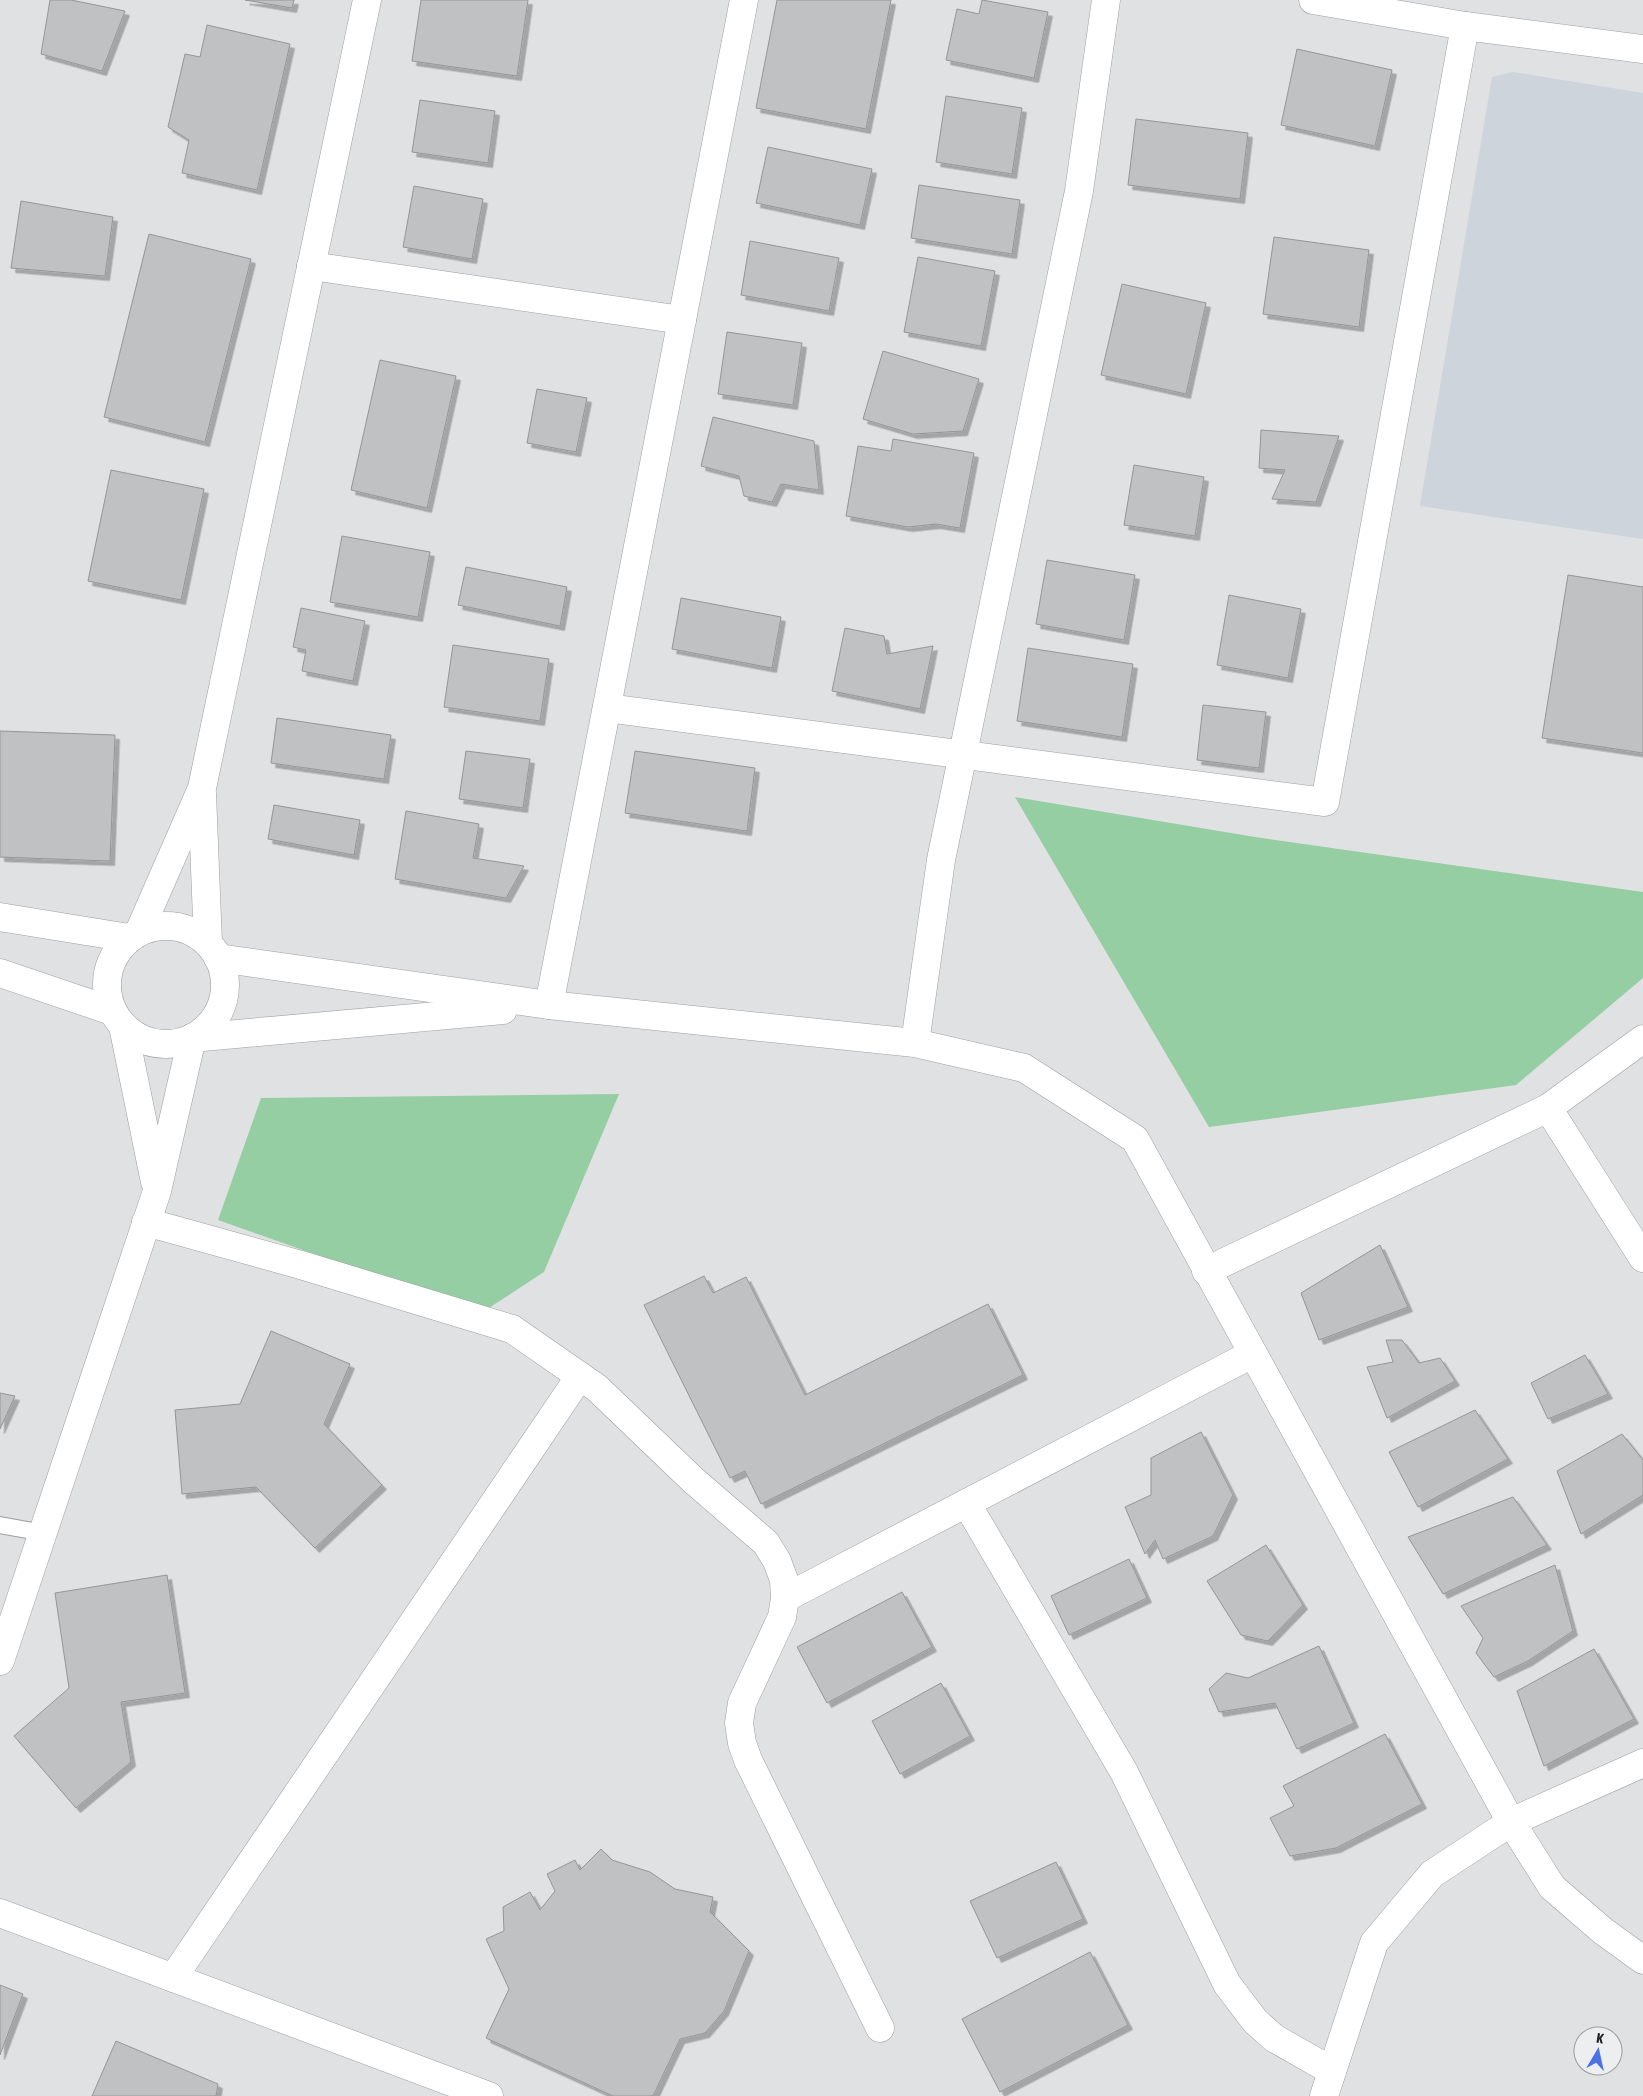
<svg xmlns="http://www.w3.org/2000/svg" width="1643" height="2096" font-family="'Asap Condensed',sans-serif">
  <defs>
    <filter id="shadow"><feDropShadow dx="4.5" dy="4.5" stdDeviation="0" flood-color="#0004"/></filter>
  </defs>
  <rect width="100%" height="100%" fill="#dfe1e3"/>
  <!-- built -->
  <path fill="#ced4dc" d="M1513,72L1643,93V539L1420,506L1492,77Z"/>
  <!-- green -->
  <g fill="#95cea2">
    <path d="M1015,797L1255,837L1643,892V978L1516,1085L1209,1127Z"/>
    <path d="M619,1094L544,1272L481,1313L218,1220L261,1098Z"/>
  </g>
  <!-- building -->
  <g fill="#bfc1c2" stroke="#949698" filter="url(#shadow)">
    <path d="M50,0H71L125,11L102,71L41,54Z"/>
    <path d="M245,0H294L292,8Z"/>
    <path d="M421,0H528L517,76L412,61Z"/>
    <path d="M777,0H891L866,129L756,108Z"/>
    <path d="M982,0L1048,12L1034,78L946,60L957,9L979,14Z"/>
    <path d="M207,25L290,44L257,190L182,173L189,140L168,127L185,54L200,57Z"/>
    <path d="M1297,49L1392,70L1375,146L1281,125Z"/>
    <path d="M946,96L1022,108L1012,174L936,162Z"/>
    <path d="M420,100L495,111L488,163L412,152Z"/>
    <path d="M1136,119L1248,133L1240,199L1128,185Z"/>
    <path d="M768,147L872,169L860,225L756,203Z"/>
    <path d="M919,185L1020,200L1012,254L911,238Z"/>
    <path d="M414,186L483,199L472,259L403,247Z"/>
    <path d="M21,201L113,217L105,276L11,268Z"/>
    <path d="M149,234L251,259L205,442L104,417Z"/>
    <path d="M1274,237L1369,250L1359,327L1263,314Z"/>
    <path d="M750,241L839,258L829,311L741,295Z"/>
    <path d="M918,257L995,271L981,346L904,332Z"/>
    <path d="M1122,284L1206,303L1186,394L1101,375Z"/>
    <path d="M727,332L802,343L793,405L718,394Z"/>
    <path d="M883,351L979,379L963,431L913,434L863,419Z"/>
    <path d="M380,360L456,376L427,508L351,490Z"/>
    <path d="M537,389L587,398L576,452L527,443Z"/>
    <path d="M713,417L814,441L819,490L781,484L772,502L744,496L739,476L701,466Z"/>
    <path d="M1261,430L1339,436L1316,502L1272,499L1285,470L1259,468Z"/>
    <path d="M893,439L974,453L960,528L936,524L908,527L846,516L858,446L891,451Z"/>
    <path d="M1134,465L1204,477L1195,536L1124,525Z"/>
    <path d="M111,470L204,489L181,600L88,581Z"/>
    <path d="M342,536L430,552L418,617L330,602Z"/>
    <path d="M1047,560L1135,575L1124,640L1036,624Z"/>
    <path d="M466,567L567,587L560,626L458,605Z"/>
    <path d="M1568,575L1643,587V753L1542,738Z"/>
    <path d="M1229,595L1301,609L1288,678L1217,665Z"/>
    <path d="M681,598L781,617L772,668L672,649Z"/>
    <path d="M301,608L365,621L353,681L302,671L306,650L293,647Z"/>
    <path d="M845,628L884,636L887,654L933,646L920,709L832,691Z"/>
    <path d="M453,645L549,659L540,721L444,707Z"/>
    <path d="M1028,648L1133,664L1122,737L1017,721Z"/>
    <path d="M1203,705L1266,712L1259,768L1197,760Z"/>
    <path d="M277,718L391,735L384,779L271,763Z"/>
    <path d="M0,731L115,735L110,861L0,857Z"/>
    <path d="M466,751L530,759L523,808L459,799Z"/>
    <path d="M635,751L755,768L747,831L625,813Z"/>
    <path d="M274,805L360,820L354,855L268,839Z"/>
    <path d="M406,811L479,824L473,858L524,866L506,898L395,879Z"/>
    <path d="M1380,1245L1408,1307L1319,1340L1301,1293Z"/>
    <path d="M704,1276L713,1293L746,1277L805,1395L988,1304L1023,1375L761,1504L745,1471L730,1478L644,1305Z"/>
    <path d="M271,1331L350,1364L324,1424L382,1485L315,1548L256,1487L182,1494L175,1410L240,1404Z"/>
    <path d="M1386,1340H1402L1419,1363L1440,1358L1455,1381L1387,1418L1367,1367L1393,1362Z"/>
    <path d="M1585,1355L1608,1394L1548,1419L1531,1383Z"/>
    <path d="M0,1393L15,1396L0,1429Z"/>
    <path d="M1475,1410L1508,1459L1418,1507L1389,1452Z"/>
    <path d="M1201,1432L1233,1495L1213,1536L1163,1559L1155,1540L1145,1554L1125,1507L1151,1495V1458Z"/>
    <path d="M1622,1434L1643,1460V1495L1581,1534L1557,1471Z"/>
    <path d="M1513,1497L1547,1545L1443,1594L1408,1537Z"/>
    <path d="M1266,1545L1303,1605L1268,1641L1241,1635L1207,1581Z"/>
    <path d="M1129,1559L1147,1598L1069,1635L1051,1596Z"/>
    <path d="M1555,1565L1573,1631L1528,1661L1494,1677L1476,1653L1483,1638L1461,1606Z"/>
    <path d="M167,1575L185,1693L121,1702L131,1762L76,1808L14,1736L69,1688L55,1593Z"/>
    <path d="M902,1592L932,1647L827,1703L797,1647Z"/>
    <path d="M1319,1646L1354,1723L1297,1749L1275,1703L1219,1712L1209,1689L1226,1673L1248,1678Z"/>
    <path d="M1594,1649L1634,1719L1544,1766L1517,1691Z"/>
    <path d="M941,1683L970,1736L900,1774L872,1721Z"/>
    <path d="M1385,1734L1422,1804L1336,1848L1290,1856L1270,1818L1294,1806L1283,1786Z"/>
    <path d="M601,1849L612,1860L650,1872L675,1889L713,1897L710,1912L749,1951L724,2011L705,2033L680,2039L653,2096H613L486,2038L509,1989L486,1939L504,1931L503,1907L530,1892L540,1910L555,1891L547,1874L575,1860L580,1870Z"/>
    <path d="M1056,1862L1083,1919L997,1958L970,1901Z"/>
    <path d="M1090,1952L1128,2025L1000,2092L962,2019Z"/>
    <path d="M0,1985L23,1994L0,2055Z"/>
    <path d="M116,2041L218,2084L216,2096H92Z"/>
  </g>
  <g fill="none" stroke-linecap="round" stroke-linejoin="round">
    <!-- service casing -->
    <g stroke="#9e9fa1" stroke-width="18">
      <path id="service" d="M0,1525L44,1533"/>
    </g>
    <!-- minor casing -->
    <g stroke="#9e9fa1" stroke-width="29">
      <g id="minor">
        <path d="M311,266L682,320"/>
        <path d="M607,708L1325,802L1465,26"/>
        <path d="M549,1005L744,0"/>
        <path d="M123,1026L155,1182"/>
        <path d="M915,1043L941,860L1079,191L1106,0"/>
        <path d="M1548,1108L1643,1258"/>
        <path d="M146,1222L301,1265L512,1329L597,1388L693,1480L766,1543L777,1561L784,1580L785,1598L782,1617L742,1703L739,1723L742,1743L748,1760L880,2028"/>
        <path d="M1206,1271L1548,1108L1643,1039"/>
        <path d="M967,1504L1124,1772L1227,1984L1255,2021L1274,2038L1332,2071"/>
        <path d="M785,1598L1252,1354"/>
        <path d="M0,1661L157,1191L192,1038"/>
        <path d="M0,1913L489,2096"/>
        <path d="M173,1978L580,1376"/>
        <path d="M1324,2096L1374,1943L1432,1874L1511,1822L1643,1763"/>
      </g>
    </g>
    <!-- tertiary casing -->
    <g stroke="#9e9fa1" stroke-width="29">
      <g id="tertiary">
        <path d="M1313,0L1465,26L1643,49"/>
        <path d="M202,794L208,943"/>
        <path d="M0,917L129,938"/>
        <circle cx="166" cy="985" r="59"/>
        <path d="M139,932L202,788L367,0"/>
        <path d="M218,958L549,1005L915,1043L1024,1068L1135,1139L1511,1822L1552,1887L1603,1931L1643,1960"/>
        <path d="M0,973L112,1011"/>
        <path d="M192,1038L503,1010"/>
      </g>
    </g>
    <!-- service -->
    <use href="#service" stroke="#fff" stroke-width="16"/>
    <!-- minor -->
    <use href="#minor" stroke="#fff" stroke-width="28"/>
    <!-- tertiary -->
    <use href="#tertiary" stroke="#fff" stroke-width="28"/>
  </g>
  <!-- north arrow -->
  <g transform="translate(1598 2051) rotate(9)"><circle r="24" fill="#eceef0" stroke="#9c9d9e"/>
  <path d="M0-4L9 19L0 12L-9 19Z" fill="#4d72e6"/>
  <text y="-8" font-size="14" font-weight="bold" text-anchor="middle" fill="#232424">K</text>
  </g>
</svg>
